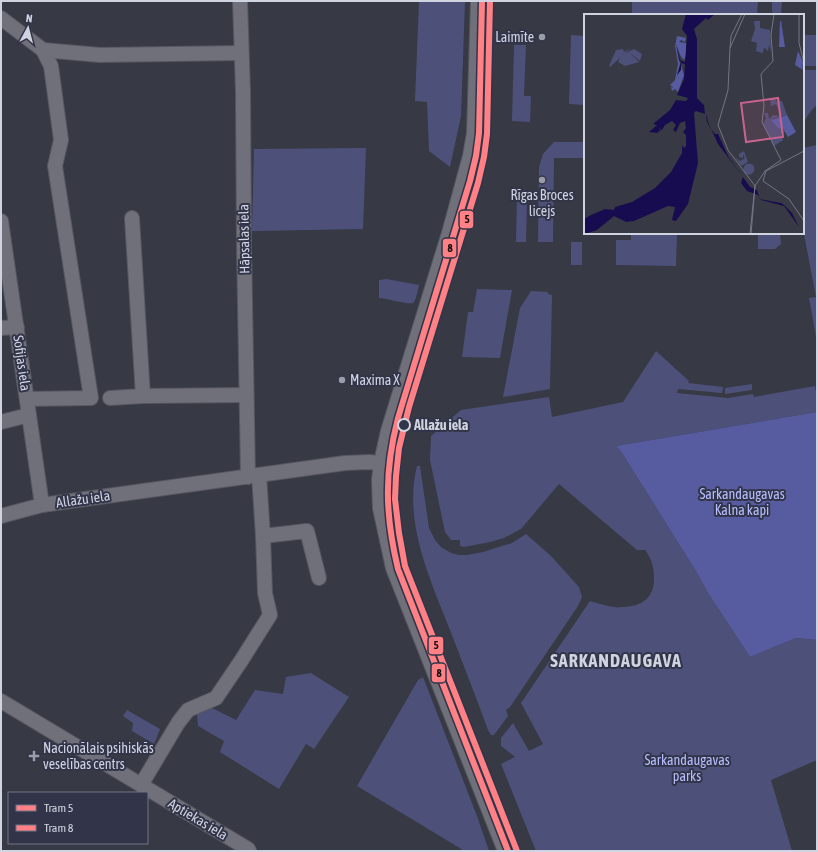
<svg xmlns="http://www.w3.org/2000/svg" width="818" height="852" font-family="'Asap Condensed',sans-serif">
  <rect width="100%" height="100%" fill="#373944"/>
  <!-- green -->
  <g fill="#4d517a">
    <path d="M419,1H465L461,116L450,167L429,151L427,102L415,101Z"/>
    <path d="M632,1H758L757,15H632Z"/>
    <path d="M772,1H782L781,15H776L772,12Z"/>
    <path d="M571,35L585,36V105L569,104Z"/>
    <rect x="803" y="35" width="14" height="31"/>
    <path d="M514,45H526L524,96H531L530,122L512,121Z"/>
    <path d="M803,70H817V105C811,110 806,117 803,125Z"/>
    <path d="M554,142H585V158H554L553,242H538L539,167L543,154Z"/>
    <path d="M817,145V342L809,298L816,297L803,229V148Z"/>
    <path d="M366,148L363,229L252,231L254,149Z"/>
    <path d="M517,195L527,196L526,242H516Z"/>
    <path d="M631,233H677L676,266L616,265V240H631Z"/>
    <path d="M758,233H780L781,244L775,249H758Z"/>
    <rect x="571" y="242" width="11" height="23"/>
    <path d="M386,279L419,285C418,289 416,301 413,303C410,305 385,298 379,298V280Z"/>
    <path d="M477,289L512,290L500,358L462,357L468,312H473Z"/>
    <path d="M531,291L548,292V294L552,295L550,389L503,397L520,308Z"/>
    <path d="M656,351L689,381L688,383L723,387L722,393L678,389L677,393L728,398L753,394L754,397L815,386L816,392H817V412L616,446L622,453L697,573L708,593L750,657L796,638L817,640V760L771,780L792,851H536L501,764L515,757L501,746V738L513,723L529,751L543,744L521,703L590,601C598,603 606,606 614,607C617,608 621,607 624,607C642,606 654,598 654,579C654,567 652,559 645,550H637L559,484L521,529L504,538L490,542L464,547L460,546V540H451L445,532L430,460L431,436L461,410L549,397L552,417L623,402Z"/>
    <path d="M752,384V390L725,394V388Z"/>
    <path d="M417,466H420L429,528L435,540L441,547L451,553L459,555H467L483,552L512,543L526,534L551,556L579,587L582,597L578,606L510,707L506,710L508,716L494,735H491L488,730C476,697 463,664 450,630C430,579 403,522 417,466Z"/>
    <path d="M311,673L349,697L314,749L306,744L279,789L220,752L224,741L198,726L197,715L201,710L208,706L236,720L255,690L283,694L286,677Z"/>
    <path d="M423,677L477,816L489,851H464L463,850L357,786L418,680Z"/>
    <path d="M127,710L160,729L154,744L132,731L133,723L123,716Z"/>
  </g>
  <!-- forest -->
  <path fill="#575ca1" d="M817,412V640L796,638L750,657L708,593L697,573L622,453L616,446Z"/>
  <g fill="none" stroke-linecap="round" stroke-linejoin="round">
    <!-- street casing -->
    <g stroke="#565761" stroke-width="16">
      <g id="street">
        <path d="M240,1L243,92L244,244L248,477"/>
        <path d="M478,1L474,133L470,156L449,233L388,431L381,463L379,480L380,508L393,568L505,851"/>
        <path d="M1,18L43,50L51,66L61,140L55,166L91,398L27,399"/>
        <path d="M43,50L100,55L241,53"/>
        <path d="M132,218L143,396L246,395"/>
        <path d="M1,221L42,505"/>
        <path d="M1,328L17,327"/>
        <path d="M110,398L143,396"/>
        <path d="M1,422L29,415"/>
        <path d="M1,516L42,505L345,463L369,462L381,463"/>
        <path d="M263,536L307,531L319,578"/>
        <path d="M1,701L248,849L249,851"/>
        <path d="M141,785L178,723L188,710L216,698L241,661L270,615L265,593L263,536L259,475"/>
      </g>
    </g>
    <!-- street -->
    <use href="#street" stroke="#6f707a" stroke-width="14"/>
    <!-- tram-1 casing -->
    <g stroke="#323549" stroke-width="9">
      <path id="tram-1" d="M490,1L487,134L484,157L478,183L409,407L399,448L396,476L395,499L399,533L405,566L517,851"/>
    </g>
    <!-- tram-2 casing -->
    <g stroke="#323549" stroke-width="9">
      <path id="tram-2" d="M482,1L479,133L476,156L470,181L398,418C384,472 385,515 398,569L508,851"/>
    </g>
    <!-- tram-1 -->
    <use href="#tram-1" stroke="#ff8085" stroke-width="6"/>
    <!-- tram-2 -->
    <use href="#tram-2" stroke="#ff8085" stroke-width="6"/>
  </g>
  <!-- markers -->
  <g fill="#9a9da9" stroke="#323549" stroke-width="1.5">
    <circle cx="542" cy="37" r="4"/>
    <circle cx="542" cy="180" r="4"/>
    <circle cx="342" cy="380" r="4"/>
    <path d="M32 750h4v4h4v4h-4v4h-4v-4h-4v-4h4z"/>
  </g>
  <circle fill="#323549" stroke="#d0d3e0" stroke-width="2" cx="404" cy="425" r="6"/>
  <g text-anchor="middle" stroke-width="4" stroke-linejoin="round" paint-order="stroke">
    <!-- poi labels -->
    <g font-size="14" fill="#d0d3e0" stroke="#323549" text-anchor="start">
      <text x="534" y="42" text-anchor="end">Laimīte</text>
      <text x="542" y="200" text-anchor="middle">Rīgas Broces<tspan x="542" dy="16">licejs</tspan></text>
      <text x="350" y="385">Maxima X</text>
      <text x="43" y="753">Nacionālais psihiskās<tspan x="43" dy="16">veselības centrs</tspan></text>
    </g>
    <!-- street labels -->
    <g font-size="14" fill="#d0d3e0" stroke="#323549">
      <text transform="translate(244 239) rotate(-91)" y="5">Hāpsalas iela</text>
      <text transform="translate(22 363) rotate(82)" y="5">Sofijas iela</text>
      <text transform="translate(83 499) rotate(-8)" y="5">Allažu iela</text>
      <text transform="translate(198 819) rotate(31)" y="5">Aptiekas iela</text>
    </g>
    <!-- stop labels -->
    <g font-size="14" font-weight="bold" fill="#d0d3e0" stroke="#323549" text-anchor="start">
      <text x="414" y="430">Allažu iela</text>
    </g>
    <!-- park labels -->
    <g font-size="14" fill="#b6befe" stroke="#323549">
      <text x="742" y="499">Sarkandaugavas<tspan x="742" dy="16">Kalna kapi</tspan></text>
      <text x="687" y="765">Sarkandaugavas<tspan x="687" dy="16">parks</tspan></text>
    </g>
    <!-- district labels -->
    <g font-size="18" font-weight="bold" letter-spacing="1" fill="#d0d3e0" stroke="#323549">
      <text x="616" y="667">SARKANDAUGAVA</text>
    </g>
  </g>
  <!-- overview -->
  <g transform="translate(584 14)">
    <rect width="220" height="220" fill="#373944"/>
    <path d="M170,7H176V14L186,16L187,38L185,31L184,37L179,33L180,35L177,42L178,39L172,37L173,29L167,27L171,15ZM47,34L26,53L25,52L32,36L39,35L40,38ZM50,35L58,40L56,47L46,39L55,48L41,52L34,48L38,41ZM186,84H191L192,88L197,84L195,87H198L203,101L188,105L201,118L197,120L199,126L190,132L179,110L182,104L180,99H184L185,105L189,101L197,102L192,90L187,92ZM160,137L164,148L157,152L151,143L156,147L161,144L159,140V144L155,143V140ZM159.5 155a5.5 5.5 0 1 1 11 0a5.5 5.5 0 1 1-11 0Z" fill="#4d517a"/>
    <path d="M196,7H197L201,33H195ZM93,22L102,24L101,28L97,26L95,28L102,29V42L100,46L97,42L99,48L92,30L96,50L93,64L97,51L100,61L94,78L91,75L88,77L87,73L90,74L86,71L91,66L94,50L91,32ZM214,37L220,50V56L217,49L219,56L211,51ZM203,101L212,118L204,123L198,113L195,115L187,106Z" fill="#575ca1"/>
    <path d="M102,0H131L124,6L122,4L110,15L113,25V84L120,91L121,100L112,97L110,99L114,149L104,190L92,207L88,206L91,193L84,192L50,207L42,208L30,202L13,216L0,220V205L7,201L21,195L30,196L31,193L48,188L71,174L87,158L98,139V131L100,134L102,132V121L99,118L102,114L101,107L96,109L92,118L89,116L92,111L88,107L81,111L78,116L74,113L77,116L73,119L65,118L73,111L69,110L86,96L92,86L102,87L104,84L93,81L100,65L101,50L97,49V56L93,61L97,48L95,46L92,31L96,46L101,48L103,22L98,15ZM122,102V101L123,103L124,108L127,115L131,120H134L144,142L166,173L173,176L176,185L197,189L200,191L208,199L215,213L200,192L177,186L174,181L163,177L157,169L159,163L134,130L128,117L123,108Z" fill="#180c51"/>
    <path fill="none" stroke="#747782" stroke-width="1" d="M161,0L146,34L144,76L134,111L144,136L171,172M215,0V29L220,49M146,34L147,22L158,0M179,167L205,185L220,207M179,167L182,157L220,137M166,220L171,172M167,220L171,172L181,157L197,146L178,108L180,92L177,60L189,47L187,21L190,0"/>
    <path fill="#c86390" fill-opacity="0.15" stroke="#c86390" stroke-width="2" d="M194,84L199,123L162,128L157,89Z"/>
    <rect width="220" height="220" fill="none" stroke="#d0d3e0" stroke-width="2"/>
  </g>
  <g stroke="#323549" stroke-width="1.5">
    <rect x="459" y="210" width="15" height="19" rx="4" fill="#ff8085"/>
    <rect x="442" y="238" width="15" height="20" rx="4" fill="#ff8085"/>
    <rect x="428" y="636" width="16" height="19" rx="4" fill="#ff8085"/>
    <rect x="431" y="663" width="15" height="20" rx="4" fill="#ff8085"/>
  </g>
  <g font-size="11" text-anchor="middle" font-weight="bold" fill="#111">
    <text x="467" y="223">5</text>
    <text x="450" y="252">8</text>
    <text x="436" y="649">5</text>
    <text x="439" y="677">8</text>
  </g>
  <!-- border -->
  <rect width="818" height="852" fill="none" stroke="#d0d3e0" stroke-width="4"/>
  <!-- legend -->
  <rect x="8" y="792" width="140" height="52" fill="#323549" stroke="#717485"/>
  <rect x="16" y="805" width="20" height="6" fill="#ff8085" stroke="#717485"/>
  <text x="44" y="812" font-size="12" fill="#d0d3e0">Tram 5</text>
  <rect x="16" y="825" width="20" height="6" fill="#ff8085" stroke="#717485"/>
  <text x="44" y="832" font-size="12" fill="#d0d3e0">Tram 8</text>
  <!-- north arrow -->
  <g transform="translate(28 28) rotate(7)" stroke="#323549" stroke-width="3" paint-order="stroke">
  <path d="M0-3L7 15L0 10L-7 15Z" fill="#d0d3e0"/>
  <text y="-6" font-size="11" font-weight="bold" text-anchor="middle" fill="#d0d3e0">N</text>
  </g>
</svg>
